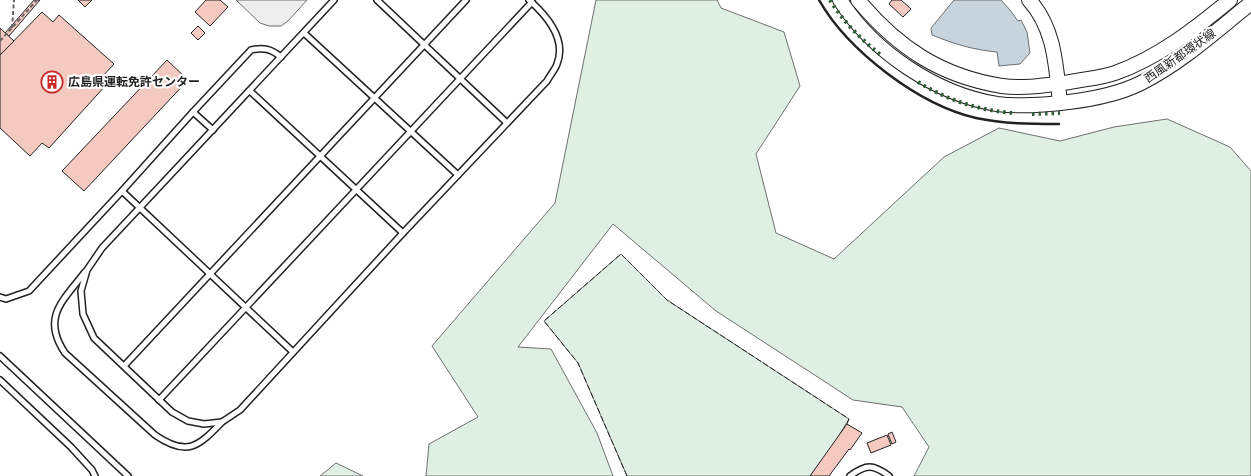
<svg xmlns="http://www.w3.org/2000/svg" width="1251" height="476" font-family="'Source Serif 4','Noto Sans JP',serif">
  <rect width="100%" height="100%" fill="#fff"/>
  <!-- green -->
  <g fill="#e0efe3" stroke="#6f6f6f">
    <path d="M596,0H717L721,8L784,32L800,86L756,154L776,233L834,259L944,157L999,128L1060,141L1114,127L1167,119L1230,147L1251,171V476H914L929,447L902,407L853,400L716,311L613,224L518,347L551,349L597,433L613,476H426L429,444L478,417L432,346L555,203Z"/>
    <path d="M621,254L667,300L849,419L830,450L810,476H627L578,363L544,321Z"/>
    <path d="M336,463L363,476H320Z"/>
  </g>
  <!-- parking -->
  <path fill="#ededed" stroke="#6f6f6f" d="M236,0H307L288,21L281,26H269L260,23Z"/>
  <!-- water -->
  <path fill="#c7d3dd" stroke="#6f6f6f" d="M954,0H1001L1010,10L1018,21L1021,20L1027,32L1030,53L1020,64L999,66L997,52C974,50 954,44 932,35L931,28Z"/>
  <!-- building -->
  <g fill="#f3c9c0" stroke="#222">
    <path d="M34,0H40L9,36L5,33Z"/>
    <path d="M78,0H92L85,7Z"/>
    <path d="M206,0H220L228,7L210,26L195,12Z"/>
    <path d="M892,0H901L911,9L903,17L889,4Z"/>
    <path d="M42,12L53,22L59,15L114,64L100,79L106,85L49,148L42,143L30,156L0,128V55Z"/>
    <path d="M198,26L205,33L198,40L191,33Z"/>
    <path d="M0,28L14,41L0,55Z"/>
    <path d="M167,60L188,80L84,191L62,171Z"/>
    <path d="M847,424L862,433L850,450L849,449L829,476H810Z"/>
    <path d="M892,432L896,442L892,444L888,434Z"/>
    <path d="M887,435L891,445L871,453L867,443Z"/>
  </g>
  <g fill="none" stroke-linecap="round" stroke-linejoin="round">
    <!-- service casing -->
    <g stroke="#222" stroke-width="8">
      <g id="service">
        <path d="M334,0L102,248L87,270L81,291L83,314L94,338L172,412L188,421L204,424L222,422L240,410L403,233L547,81C550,75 555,70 557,64C567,39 546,15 529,0"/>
        <path d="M377,0L507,123"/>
        <path d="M304,33L458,175"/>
        <path d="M250,91L403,233"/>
        <path d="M193,112L251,50C264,47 271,49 281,57"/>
        <path d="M122,191L193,112L213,130"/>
        <path d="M85,272C63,301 41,317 65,353L155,435C187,457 198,447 222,422"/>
        <path d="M0,297L6,299L29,291L122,191L293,352"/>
        <path d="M0,356L128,476"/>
        <path d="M124,366L466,0"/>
        <path d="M0,380L71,447L92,470L95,476"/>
        <path d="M159,400L532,2"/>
        <path d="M850,476C866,464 873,464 889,476"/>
      </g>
    </g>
    <!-- tertiary casing -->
    <g stroke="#222" stroke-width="16">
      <g id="tertiary">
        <path d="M840,0C873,52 936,94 997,104C1021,107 1045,105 1069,102C1093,99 1119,94 1141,83C1181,63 1216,31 1251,3"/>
        <path d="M858,0C897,47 940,76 1002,86C1023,89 1049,85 1070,82C1085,79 1101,78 1115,73C1158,58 1196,28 1230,0"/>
        <path d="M1029,0C1055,28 1056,67 1060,103"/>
      </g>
    </g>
    <!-- path -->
    <g stroke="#646464" stroke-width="2" stroke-dasharray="4 2.5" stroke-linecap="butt">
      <path d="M12,28L14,0"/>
      <path d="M0,41L37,0"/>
    </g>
    <!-- service -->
    <use href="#service" stroke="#fff" stroke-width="5"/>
    <!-- tertiary -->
    <use href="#tertiary" stroke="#fff" stroke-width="14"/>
    <!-- hedge -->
    <g stroke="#2f5e38" stroke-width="4" stroke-dasharray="2.5 4" stroke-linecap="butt">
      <path d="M830,0C843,22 862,40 882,56"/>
      <path d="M918,82C947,100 978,110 1012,113"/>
      <path d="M1032,114L1060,113"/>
    </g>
    <!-- fence -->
    <path stroke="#222" stroke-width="1" stroke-dasharray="6 2.5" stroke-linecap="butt" d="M627,476L578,363L544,321L621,254L667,300L849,419L847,424"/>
    <!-- wall -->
    <path stroke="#222" stroke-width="2.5" d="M819,0C848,51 919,105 976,118C1004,124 1031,124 1059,124"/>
  </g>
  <!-- icons -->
  <defs>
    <g id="building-ring" transform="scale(1.125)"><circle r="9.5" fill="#fff" stroke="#c62828" stroke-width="1.5"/><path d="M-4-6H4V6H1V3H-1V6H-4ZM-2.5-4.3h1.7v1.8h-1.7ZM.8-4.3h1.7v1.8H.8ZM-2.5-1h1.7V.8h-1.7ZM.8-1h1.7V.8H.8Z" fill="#c62828"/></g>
  </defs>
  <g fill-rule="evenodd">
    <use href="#building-ring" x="52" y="82"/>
  </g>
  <g text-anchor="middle" stroke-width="4" stroke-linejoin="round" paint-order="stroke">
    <!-- street labels -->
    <g font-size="12" fill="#222" stroke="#fff">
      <text transform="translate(1180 56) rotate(-35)" y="4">西風新都環状線</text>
    </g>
    <!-- poi labels -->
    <g font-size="12" font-weight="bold" fill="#222" stroke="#fff" text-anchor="start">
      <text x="68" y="86">広島県運転免許センター</text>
    </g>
  </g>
</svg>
